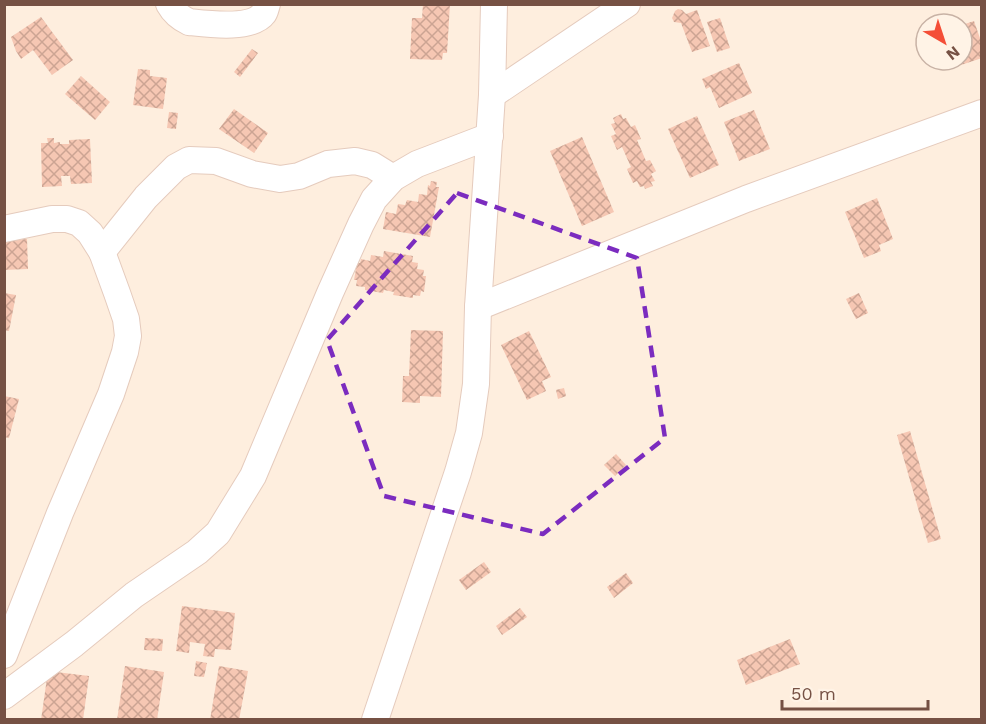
<svg xmlns="http://www.w3.org/2000/svg" width="986" height="724" font-family="'Work Sans',sans-serif">
  <defs>
    <pattern id="building-cross-hatch" width="8" height="8" patternUnits="userSpaceOnUse" patternTransform="scale(1.5)"><rect width="8" height="8" fill="#f6c7b3"/><path d="M0 0l8 8M0 8l8-8" fill="none" stroke="#cca493"/></pattern>
  </defs>
  <rect width="100%" height="100%" fill="#feeede"/>
  <!-- building -->
  <g fill="url(#building-cross-hatch)">
    <path d="M423,4H450L447,53H443L442,60L410,59L412,18H422Z"/>
    <path d="M678,9L682,10L686,14L697,10L710,46L692,52L681,23L674,22L672,18L675,11Z"/>
    <path d="M41,17L73,60L52,75L33,50L21,59L16,51L11,37Z"/>
    <path d="M720,18L730,48L717,52L707,22Z"/>
    <path d="M974,21L982,44V58L955,67L952,60H962V25Z"/>
    <path d="M252,49L258,53L240,77L234,72Z"/>
    <path d="M739,63L752,93L719,108L710,87L706,89L702,79Z"/>
    <path d="M138,69L150,70V76L167,78L163,109L133,105Z"/>
    <path d="M81,76L110,102L95,120L65,94Z"/>
    <path d="M234,109L268,133L254,153L219,129Z"/>
    <path d="M754,110L770,149L739,161L724,122Z"/>
    <path d="M169,112L178,113L176,129L167,128Z"/>
    <path d="M621,114L623,119L626,118L631,127L635,125L641,139L637,140L646,161L650,160L656,171L651,174L655,181L651,182L653,186L645,189L644,186L640,187L637,181L633,183L627,169L631,167L622,147L617,150L611,136L616,134L611,124L615,123L613,118Z"/>
    <path d="M697,116L719,165L690,178L668,129Z"/>
    <path d="M582,137L614,212L582,226L550,151Z"/>
    <path d="M47,138H54V143L60,142V144H69V140L90,139L92,183L71,184L70,176H61L62,186L42,187L41,143H48Z"/>
    <path d="M431,181L437,182L436,187H439L430,237L383,229L386,212L396,214L398,204L405,205L407,200L418,202L419,194L427,195L428,185L430,186Z"/>
    <path d="M877,198L893,239L879,245L881,251L864,258L845,212Z"/>
    <path d="M27,239L28,269L4,270V241Z"/>
    <path d="M384,251L413,256L412,262L418,263L417,269L424,270L423,276H426L424,292L421,291L420,296L413,295V298L393,295L394,292L384,290L383,293L365,290V287L356,286L357,280H354L357,263H360L361,259L370,261L371,255L383,257Z"/>
    <path d="M4,293L16,295L9,331L4,330Z"/>
    <path d="M859,293L868,313L856,319L846,299Z"/>
    <path d="M411,330L443,331L441,397L420,396V403L402,402L403,376H409Z"/>
    <path d="M529,331L551,377L542,381L546,391L527,400L501,345Z"/>
    <path d="M564,388L566,396L558,399L556,390Z"/>
    <path d="M4,396L19,399L9,438L4,437Z"/>
    <path d="M910,431L941,539L928,543L897,435Z"/>
    <path d="M616,454L626,465L615,476L604,465Z"/>
    <path d="M484,562L491,572L466,590L459,580Z"/>
    <path d="M626,573L633,583L614,598L607,587Z"/>
    <path d="M182,606L235,613L231,650L215,649L214,657L203,656L205,644L190,642L189,653L176,651Z"/>
    <path d="M520,608L527,617L502,635L496,626Z"/>
    <path d="M145,638L163,639L162,651L144,650Z"/>
    <path d="M790,639L800,664L746,685L737,660Z"/>
    <path d="M196,661L207,663L204,677L194,676Z"/>
    <path d="M125,666L164,672L157,720H117Z"/>
    <path d="M219,666L248,671L239,720H210Z"/>
    <path d="M48,671L89,676L83,720H41Z"/>
  </g>
  <g fill="none" stroke-linecap="round" stroke-linejoin="round">
    <!-- minor casing -->
    <g stroke="#e5cbbd" stroke-width="28">
      <g id="minor">
        <path d="M169,4C174,13 180,18 189,22C208,24 252,30 264,13C265,12 266,7 267,4"/>
        <path d="M492,95L627,4"/>
        <path d="M4,229L52,219H67L79,223L90,233L102,252L117,293L126,319L128,336L125,352L111,394L60,513L4,655"/>
        <path d="M102,252L146,197L176,167L189,160L216,161L252,174L280,179L299,176L328,164L355,161L372,165L393,178"/>
        <path d="M478,307L746,199L982,113"/>
        <path d="M4,696L74,644L134,595L197,552L218,533L253,476L330,293L361,224L374,199L393,178L417,164L490,136"/>
        <path d="M375,720L458,472L469,433L476,384L478,307L492,95L494,4"/>
      </g>
    </g>
    <!-- minor -->
    <use href="#minor" stroke="#fff" stroke-width="26"/>
  </g>
  <!-- marked area -->
  <path fill="none" stroke="#7b2cbf" stroke-width="4.5" stroke-dasharray="12 8" stroke-linejoin="round" d="M457,193L637,258L665,438L543,534L384,496L327,340Z"/>
  <!-- border -->
  <rect width="986" height="724" fill="none" stroke="#765144" stroke-width="12"/>
  <!-- north arrow -->
  <g transform="translate(944 42) rotate(141)"><circle r="28" fill="#fff3e6" stroke="#c8b2a5" stroke-width="1.5"/>
  <path d="M0-4.5L10 22L0 15L-10 22Z" fill="#f44e37"/>
  <text y="-9" font-size="16" font-weight="bold" text-anchor="middle" fill="#765144">N</text>
  </g>
  <!-- scale -->
  <path d="M782 700v9h146v-9" fill="none" stroke="#765144" stroke-width="3"/>
  <text x="791" y="700" font-size="18" fill="#765144" stroke="#fff3e6" stroke-width="4.5" paint-order="stroke">50 m</text>
</svg>
